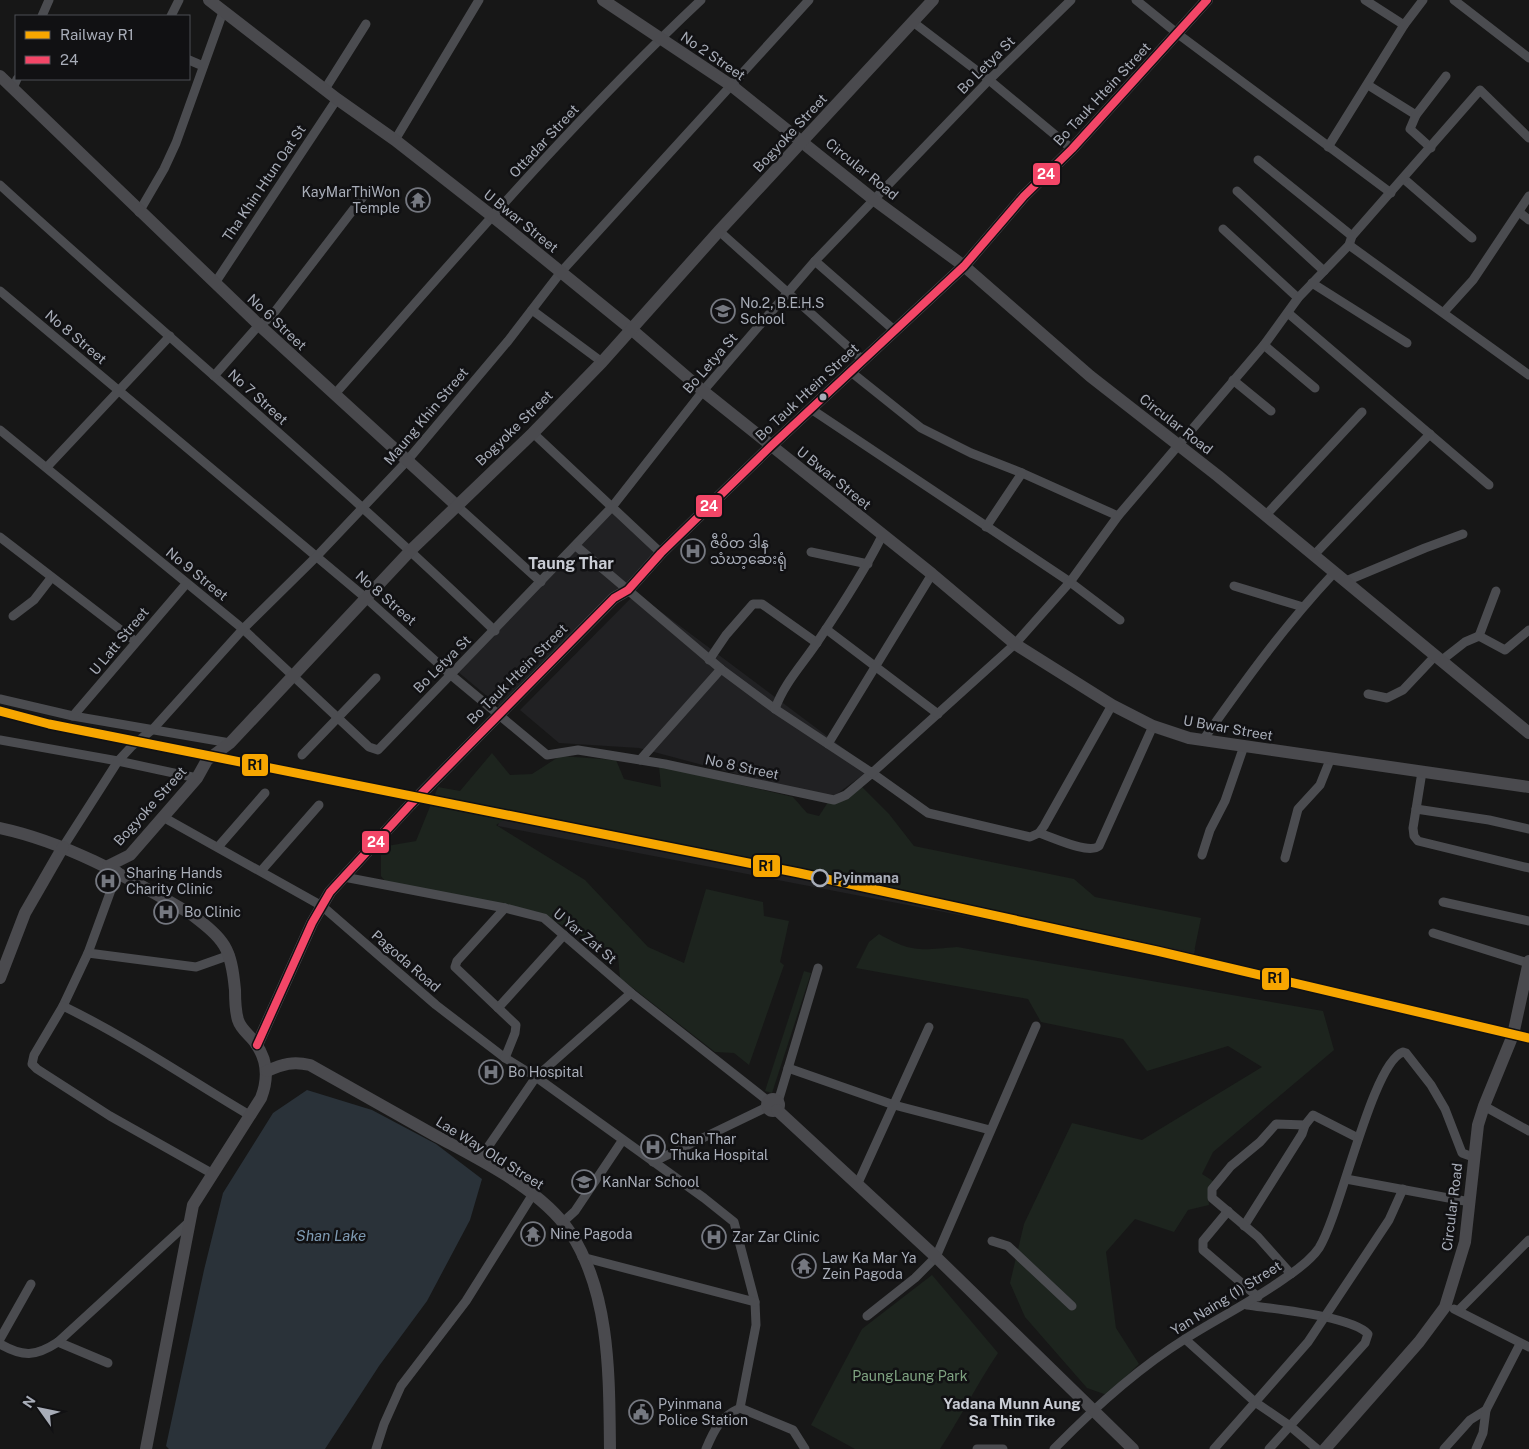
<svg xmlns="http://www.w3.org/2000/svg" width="1529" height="1449" font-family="'Public Sans','Noto Sans Myanmar',sans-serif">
  <rect width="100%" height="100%" fill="#171717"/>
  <!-- built -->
  <g fill="#212123">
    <path d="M612,507L661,553L500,707L457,671Z"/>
    <path d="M636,593L871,769L830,799L639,748L559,743L520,710Z"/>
    <path d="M500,816L1195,949L1193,960L498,826Z"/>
  </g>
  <!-- green -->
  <g fill="#1d241e">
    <path d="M492,753L510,775L532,774L560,756L616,760L624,779L661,787L659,766L793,797L807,813L819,816L830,799L859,784L889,814L914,846L1074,879L1095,897L1201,918L1194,952L505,819L496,825L585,880L648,947L684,963L706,889L763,902L764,916L789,921L780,962L784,965L749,1065L734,1053L715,1052L620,978L618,956L538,912L385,881L381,876V847L416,841L438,787L460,791Z"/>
    <path d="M879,934C912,953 920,950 957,947L1323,1011L1334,1050L1213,1152L1202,1174L1213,1181L1208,1192L1209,1205L1188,1210L1174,1232L1135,1219L1106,1252L1116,1328L1139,1364L1107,1395L1087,1388L1025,1317L1010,1283L1024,1224L1072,1123L1142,1140L1262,1067L1228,1046L1147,1071L1123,1039L1041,1022L1028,999L856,968L869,942Z"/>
    <path d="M804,971L811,973L772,1093L765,1091Z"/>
    <path d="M932,1275L998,1353C977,1384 961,1417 940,1449H855L811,1425L862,1329Z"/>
  </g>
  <!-- water -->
  <path fill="#2a3239" d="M307,1090L372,1110L436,1144L482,1179L470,1220L427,1301L379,1366L325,1449H169L166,1446L204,1270L223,1193L273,1113Z"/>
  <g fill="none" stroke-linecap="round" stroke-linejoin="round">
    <!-- street -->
    <g stroke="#4b4c50" stroke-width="9">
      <path d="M1136,0L1178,34L1391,193"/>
      <path d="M1365,0L1404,25"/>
      <path d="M1454,0L1529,58"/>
      <path d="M42,16L49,0"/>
      <path d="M171,16L179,0"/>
      <path d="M913,22L989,80L1072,149"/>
      <path d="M189,60L203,66"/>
      <path d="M1368,85L1416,115"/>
      <path d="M13,88L17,79"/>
      <path d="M325,89L366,24"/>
      <path d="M395,140L479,0"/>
      <path d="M1328,147L1404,25L1423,0"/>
      <path d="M1431,148L1410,129L1416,115L1446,76"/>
      <path d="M1258,160L1352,236"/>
      <path d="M1404,179L1472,238"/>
      <path d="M0,185C164,335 335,477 495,631"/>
      <path d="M1237,191L1324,271"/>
      <path d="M139,212L164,169L176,143L223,12"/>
      <path d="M1519,212L1529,220"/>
      <path d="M1223,229L1298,298"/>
      <path d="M719,231L863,360"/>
      <path d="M1349,245L1352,236L1480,90L1529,138"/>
      <path d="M815,261L894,330"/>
      <path d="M215,283L337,99"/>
      <path d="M1312,283L1407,343"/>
      <path d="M0,291L367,599L451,675L547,755L578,750L665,764L834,800L846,795L872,773L928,813L1030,837L1039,833L1044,826L1112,705"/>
      <path d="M532,310L602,362"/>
      <path d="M1444,312L1473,280L1529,196"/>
      <path d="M1288,313L1489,485"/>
      <path d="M1264,345L1315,388"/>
      <path d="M851,372L921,428L971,453L1022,473L1118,516"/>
      <path d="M214,376L259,325L270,318L366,193"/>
      <path d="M1233,380L1271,411"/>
      <path d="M334,395C453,261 570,123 701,0"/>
      <path d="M811,409L1070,582L1120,620"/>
      <path d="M0,430L243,629L369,747L378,750L612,507L703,391L815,261L989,80L1071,0"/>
      <path d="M533,433L661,553"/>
      <path d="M47,467L170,336"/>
      <path d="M456,505L541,582"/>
      <path d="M1266,515L1362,412"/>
      <path d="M986,527L1022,473"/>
      <path d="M0,537L135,641"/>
      <path d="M576,546L721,669L775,709L872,773L1015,644L1070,582L1118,516L1264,345L1298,298L1349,245L1529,375"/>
      <path d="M811,552L868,564"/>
      <path d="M1313,556L1430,434"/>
      <path d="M1346,581L1425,548L1463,534"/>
      <path d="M1234,586L1303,607"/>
      <path d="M13,616L34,600L51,578"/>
      <path d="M826,629L938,714"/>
      <path d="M1479,636L1496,591"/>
      <path d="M709,660L726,635L753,604H762L817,643"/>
      <path d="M1442,660L1465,642L1479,636L1505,650L1529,630"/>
      <path d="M1368,694L1387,698L1403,690L1436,655"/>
      <path d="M0,699L73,716L230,743"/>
      <path d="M775,709C784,683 803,664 818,641C841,607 864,572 882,536"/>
      <path d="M73,716L186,584"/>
      <path d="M0,740L118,761L197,778"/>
      <path d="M1203,740C1244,682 1285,625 1334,573"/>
      <path d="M828,744L932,574"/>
      <path d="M302,755L376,678"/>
      <path d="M640,760L721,669"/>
      <path d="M1422,772L1413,828L1414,836L1418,841L1529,868"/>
      <path d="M1416,809L1489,820L1529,829"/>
      <path d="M163,817L322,906L436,1005L505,1058L536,1077L704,1198L734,1222L755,1302L756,1325L740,1408C720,1417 714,1430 706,1449"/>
      <path d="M1039,833C1052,837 1089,855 1099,846L1153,726"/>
      <path d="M63,847L118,761L132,746L153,729L243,629L316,557L406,462L508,341L561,272L809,0"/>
      <path d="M218,847L265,793"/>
      <path d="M1202,855L1210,830L1225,801L1244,746"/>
      <path d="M1285,858L1298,809L1320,785L1330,760"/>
      <path d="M118,871L88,953L63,1006L34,1055L32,1064L37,1069L110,1116L213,1174"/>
      <path d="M261,871L319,805"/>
      <path d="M344,877L505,908L544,918L631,993L768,1101"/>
      <path d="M1443,902L1529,921"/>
      <path d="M1433,933L1528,963"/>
      <path d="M88,953L196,967L230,955"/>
      <path d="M63,1006C129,1038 188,1079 251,1116"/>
      <path d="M498,1008L564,935"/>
      <path d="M505,1058L515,1033L516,1025L455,967L457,961L505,908"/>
      <path d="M788,1068L894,1105L990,1130"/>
      <path d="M778,1102L818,968"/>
      <path d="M1484,1106L1529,1131"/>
      <path d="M479,1160L536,1077L631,993"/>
      <path d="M653,1162L767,1107"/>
      <path d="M1346,1179L1470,1202"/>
      <path d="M858,1183L929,1027"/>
      <path d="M1228,1211L1203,1241V1250L1258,1297"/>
      <path d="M563,1222L575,1211L622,1141"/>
      <path d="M1244,1226L1302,1134L1305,1125"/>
      <path d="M992,1241L1008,1246L1072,1306"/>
      <path d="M582,1257L755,1302"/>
      <path d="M1291,1274L1258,1237L1212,1198V1189L1231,1166L1260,1142L1276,1124L1305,1125L1313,1115L1358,1138"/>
      <path d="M1247,1305C1274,1309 1351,1316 1368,1334L1365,1343L1269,1449"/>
      <path d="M1454,1309L1529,1347"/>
      <path d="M1459,1310L1529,1240"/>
      <path d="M867,1316L915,1278L936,1257L1036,1026"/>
      <path d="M0,1339L31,1284"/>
      <path d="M1185,1339L1255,1402L1290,1426L1317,1449"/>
      <path d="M58,1342L108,1363"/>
      <path d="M0,1344C23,1357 35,1357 58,1342L189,1222"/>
      <path d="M740,1408L793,1430L805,1449"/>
      <path d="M376,1449L384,1424L401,1386L466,1301L533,1194"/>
      <path d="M977,1449H1003"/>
      <path d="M1054,1449C1093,1409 1137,1369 1185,1339C1218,1318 1253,1301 1285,1278C1297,1270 1311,1260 1319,1248C1341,1213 1372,1063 1403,1052L1406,1053L1431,1085L1445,1109L1462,1153L1473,1157"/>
      <path d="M1214,1449L1308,1342L1389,1220L1403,1189"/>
      <path d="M1444,1449L1470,1420L1486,1410L1520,1344"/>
      <path d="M1476,1449L1483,1433L1486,1410"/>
    </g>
    <!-- secondary -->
    <g stroke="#4a4a4e" stroke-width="12">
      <path d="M209,0L337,99L395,140L492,216L631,329L703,391L932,574L1015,644L1112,705L1153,726L1189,738L1529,787"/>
      <path d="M603,0L732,86L873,199L964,266L1090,376L1218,476L1529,733"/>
      <path d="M0,76L259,325L456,505"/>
      <path d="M0,828C70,843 130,879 191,914C225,940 231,947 235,990C235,999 235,1010 238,1020C241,1030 251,1036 256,1044C268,1061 268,1080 261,1098L193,1205L146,1449"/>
      <path d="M108,866L130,855L197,778L207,760L230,743L411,550L533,433L602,362L719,231L933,0"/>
      <path d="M0,978L25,913L63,847"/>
      <path d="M257,1045L312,923L330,892L410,805L614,598L628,590L661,553L771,446L964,266L1024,196L1072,149L1207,0"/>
      <path d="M267,1071C283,1064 293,1061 310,1065C352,1089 394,1112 436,1136C480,1160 541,1189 570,1232C611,1294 609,1378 610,1449"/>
      <circle cx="773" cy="1105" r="6"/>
      <path d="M777,1110L936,1257L1133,1449"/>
      <path d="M1325,1449L1419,1342L1445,1307L1465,1242L1478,1125L1484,1106L1513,1035L1529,961"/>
    </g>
    <!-- bus-1 casing -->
    <g stroke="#111113" stroke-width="11">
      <path id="bus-1" d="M257,1045L312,923L330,892L410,805L614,598L628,590L661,553L771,446L964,266L1024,196L1072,149L1207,0"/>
    </g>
    <!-- bus-1 -->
    <use href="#bus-1" stroke="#f34667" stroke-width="8"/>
    <!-- rail-1 casing -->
    <g stroke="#111113" stroke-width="12">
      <path id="rail-1" d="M0,711L49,724L799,873L1157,951L1529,1038"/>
    </g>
    <!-- rail-1 -->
    <use href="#rail-1" stroke="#f7a600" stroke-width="9"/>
  </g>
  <!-- icons -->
  <defs>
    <g id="temple-ring" transform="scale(1.25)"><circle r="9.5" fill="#111113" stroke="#757880" stroke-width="1.5"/><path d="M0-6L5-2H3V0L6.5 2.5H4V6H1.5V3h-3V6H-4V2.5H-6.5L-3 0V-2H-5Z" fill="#757880"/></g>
    <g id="school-ring" transform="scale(1.25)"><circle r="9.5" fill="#111113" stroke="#757880" stroke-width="1.5"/><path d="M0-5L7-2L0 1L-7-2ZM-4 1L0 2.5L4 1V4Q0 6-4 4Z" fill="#757880"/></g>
    <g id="hospital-ring" transform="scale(1.25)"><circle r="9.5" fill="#111113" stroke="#757880" stroke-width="1.5"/><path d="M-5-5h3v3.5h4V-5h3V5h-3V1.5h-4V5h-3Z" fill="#757880"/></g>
    <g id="civic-ring" transform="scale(1.25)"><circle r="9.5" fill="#111113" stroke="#757880" stroke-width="1.5"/><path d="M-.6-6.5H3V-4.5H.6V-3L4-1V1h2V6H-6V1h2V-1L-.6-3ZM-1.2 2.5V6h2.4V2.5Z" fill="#757880"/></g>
  </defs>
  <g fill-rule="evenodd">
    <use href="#temple-ring" x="418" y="200"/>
    <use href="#school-ring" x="723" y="311"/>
    <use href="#hospital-ring" x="693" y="551"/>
    <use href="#hospital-ring" x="108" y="881"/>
    <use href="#hospital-ring" x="166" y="912"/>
    <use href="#hospital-ring" x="491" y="1072"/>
    <use href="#hospital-ring" x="653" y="1147"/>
    <use href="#school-ring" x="584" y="1182"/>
    <use href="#temple-ring" x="533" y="1234"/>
    <use href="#hospital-ring" x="714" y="1237"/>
    <use href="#temple-ring" x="804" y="1266"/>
    <use href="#civic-ring" x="641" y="1412"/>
  </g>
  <!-- markers -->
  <circle fill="#a8adb8" stroke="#111113" stroke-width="2" cx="823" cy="397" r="4.5"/>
  <circle fill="#111113" stroke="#a8adb8" stroke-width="2.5" cx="820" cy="878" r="8"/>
  <g text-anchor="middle" stroke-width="5" stroke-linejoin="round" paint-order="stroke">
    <!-- street labels -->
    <g font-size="14" fill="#a8adb8" stroke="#111113">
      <text transform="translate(713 56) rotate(34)" y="5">No 2 Street</text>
      <text transform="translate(986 65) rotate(-45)" y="5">Bo Letya St</text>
      <text transform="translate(1102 94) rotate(-47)" y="5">Bo Tauk Htein Street</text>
      <text transform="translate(790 133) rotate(-47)" y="5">Bogyoke Street</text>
      <text transform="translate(544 141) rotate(-47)" y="5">Ottadar Street</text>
      <text transform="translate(862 169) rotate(39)" y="5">Circular Road</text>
      <text transform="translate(264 183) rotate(-56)" y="5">Tha Khin Htun Oat St</text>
      <text transform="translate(521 221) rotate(39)" y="5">U Bwar Street</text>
      <text transform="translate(277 322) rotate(43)" y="5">No 6 Street</text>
      <text transform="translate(76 337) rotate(40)" y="5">No 8 Street</text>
      <text transform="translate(710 363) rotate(-49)" y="5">Bo Letya St</text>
      <text transform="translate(807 392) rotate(-43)" y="5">Bo Tauk Htein Street</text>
      <text transform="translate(258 397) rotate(42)" y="5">No 7 Street</text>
      <text transform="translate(426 416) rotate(-50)" y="5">Maung Khin Street</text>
      <text transform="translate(1176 424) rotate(38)" y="5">Circular Road</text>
      <text transform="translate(514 428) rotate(-44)" y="5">Bogyoke Street</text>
      <text transform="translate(834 478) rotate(39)" y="5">U Bwar Street</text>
      <text transform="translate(197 574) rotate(39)" y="5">No 9 Street</text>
      <text transform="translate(386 598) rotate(41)" y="5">No 8 Street</text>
      <text transform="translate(119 641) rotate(-50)" y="5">U Latt Street</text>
      <text transform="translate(442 664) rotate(-45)" y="5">Bo Letya St</text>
      <text transform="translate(517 674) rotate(-45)" y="5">Bo Tauk Htein Street</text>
      <text transform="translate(1228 728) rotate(10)" y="5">U Bwar Street</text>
      <text transform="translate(742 767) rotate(12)" y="5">No 8 Street</text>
      <text transform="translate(150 806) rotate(-48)" y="5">Bogyoke Street</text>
      <text transform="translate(585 936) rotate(40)" y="5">U Yar Zat St</text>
      <text transform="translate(406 961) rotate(41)" y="5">Pagoda Road</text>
      <text transform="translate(490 1153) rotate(32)" y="5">Lae Way Old Street</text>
      <text transform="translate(1452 1207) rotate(-83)" y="5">Circular Road</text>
      <text transform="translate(1226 1298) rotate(-32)" y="5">Yan Naing (1) Street</text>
    </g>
    <!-- poi labels -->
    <g font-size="14" fill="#a8adb8" stroke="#111113" text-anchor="start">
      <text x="400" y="197" text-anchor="end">KayMarThiWon<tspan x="400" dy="16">Temple</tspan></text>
      <text x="740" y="308">No.2, B.E.H.S<tspan x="740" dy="16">School</tspan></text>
      <text x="710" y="548">ဇီဝိတ ဒါန<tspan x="710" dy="16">သံဃာ့ဆေးရုံ</tspan></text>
      <text x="126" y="878">Sharing Hands<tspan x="126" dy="16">Charity Clinic</tspan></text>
      <text x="184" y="917">Bo Clinic</text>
      <text x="508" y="1077">Bo Hospital</text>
      <text x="670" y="1144">Chan Thar<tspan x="670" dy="16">Thuka Hospital</tspan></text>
      <text x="602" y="1187">KanNar School</text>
      <text x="550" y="1239">Nine Pagoda</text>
      <text x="732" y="1242">Zar Zar Clinic</text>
      <text x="822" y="1263">Law Ka Mar Ya<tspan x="822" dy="16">Zein Pagoda</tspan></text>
      <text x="658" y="1409">Pyinmana<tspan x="658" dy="16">Police Station</tspan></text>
    </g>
    <!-- stop labels -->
    <g font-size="14" font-weight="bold" fill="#a8adb8" stroke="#111113" text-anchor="start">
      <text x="833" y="883">Pyinmana</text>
    </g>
    <!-- park labels -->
    <g font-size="14" fill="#7fa381" stroke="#111113">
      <text x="910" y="1381">PaungLaung Park</text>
    </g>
    <!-- water labels -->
    <g font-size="15" font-style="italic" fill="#7f9bb3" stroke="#111113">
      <text x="331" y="1241">Shan Lake</text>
    </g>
    <!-- neighbourhood labels -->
    <g font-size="15" font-weight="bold" fill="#c9ccd4" stroke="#111113">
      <text x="1012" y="1409">Yadana Munn Aung<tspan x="1012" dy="17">Sa Thin Tike</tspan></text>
    </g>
    <!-- quarter labels -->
    <g font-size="16" font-weight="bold" fill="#c9ccd4" stroke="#111113">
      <text x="571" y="569">Taung Thar</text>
    </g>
  </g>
  <g stroke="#111113" stroke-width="2">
    <rect x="1032" y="162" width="29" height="24" rx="5" fill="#f34667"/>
    <rect x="695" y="494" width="28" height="24" rx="5" fill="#f34667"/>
    <rect x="241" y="753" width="28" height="24" rx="5" fill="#f7a600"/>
    <rect x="361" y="830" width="29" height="24" rx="5" fill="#f34667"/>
    <rect x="752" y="854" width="29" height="24" rx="5" fill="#f7a600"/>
    <rect x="1261" y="967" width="29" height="24" rx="5" fill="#f7a600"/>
  </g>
  <g font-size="14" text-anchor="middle" font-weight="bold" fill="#fff">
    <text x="1046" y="179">24</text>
    <text x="709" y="511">24</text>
    <text x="376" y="847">24</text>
  </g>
  <g font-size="14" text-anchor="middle" font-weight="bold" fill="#111">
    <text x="255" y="770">R1</text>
    <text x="766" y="871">R1</text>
    <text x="1275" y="983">R1</text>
  </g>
  <!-- legend -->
  <rect x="15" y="15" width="175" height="65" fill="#111113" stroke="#4d4f55"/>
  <rect x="25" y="31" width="25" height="8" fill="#f7a600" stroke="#4d4f55"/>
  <text x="60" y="40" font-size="15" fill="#a8adb8">Railway R1</text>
  <rect x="25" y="56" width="25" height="8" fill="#f34667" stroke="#4d4f55"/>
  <text x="60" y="65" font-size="15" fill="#a8adb8">24</text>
  <!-- north arrow -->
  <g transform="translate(40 1409) rotate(303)" stroke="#111113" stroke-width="4" paint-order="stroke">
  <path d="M0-4L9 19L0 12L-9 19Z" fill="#a8adb8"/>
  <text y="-8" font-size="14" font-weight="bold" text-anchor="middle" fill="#a8adb8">N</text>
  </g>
</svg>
